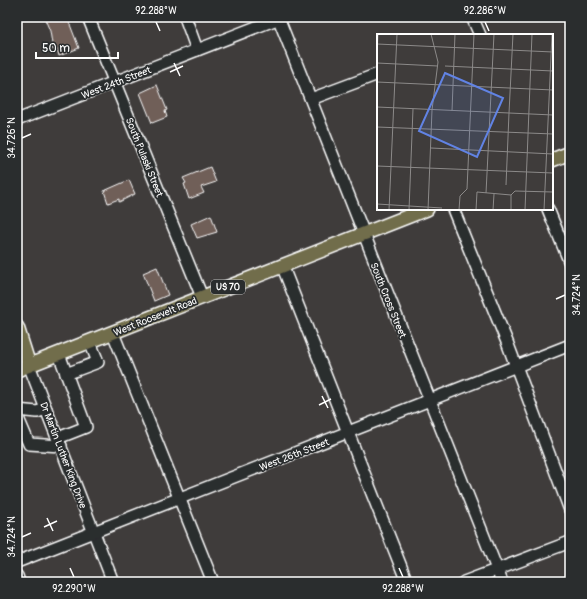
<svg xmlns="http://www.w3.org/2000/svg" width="587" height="599" font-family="Pangolin,sans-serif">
  <rect width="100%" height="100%" fill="#3f3c3b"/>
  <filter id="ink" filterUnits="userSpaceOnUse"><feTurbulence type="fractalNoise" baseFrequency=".025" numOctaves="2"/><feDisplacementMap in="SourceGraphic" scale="8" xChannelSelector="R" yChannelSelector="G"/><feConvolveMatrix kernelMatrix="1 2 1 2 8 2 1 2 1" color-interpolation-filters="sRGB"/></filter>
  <g filter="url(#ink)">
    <!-- building -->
    <g fill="#705e59" stroke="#fff">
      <path d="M44,17H67L79,48L59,56L57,49L53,50L50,31Z"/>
      <path d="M157,85L167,110L165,111L167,117L152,123L140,93Z"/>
      <path d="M210,167L216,182L201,187L204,193L189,199L184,184L186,183L183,178Z"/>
      <path d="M129,180L135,194L119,202V199L108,203L104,191Z"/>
      <path d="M211,215L217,232L197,238L191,224Z"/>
      <path d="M157,267L168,295L154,301L143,273Z"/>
    </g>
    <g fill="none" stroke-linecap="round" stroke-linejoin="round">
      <!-- minor casing -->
      <g stroke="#fff" stroke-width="14">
        <g id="minor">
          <path d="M88,17L202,297"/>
          <path d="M185,17L197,50"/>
          <path d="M278,17L502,582"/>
          <path d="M472,17L480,35"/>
          <path d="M311,99L378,74"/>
          <path d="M17,120L282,17"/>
          <path d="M453,209L507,342L570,510"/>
          <path d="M548,209L570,263"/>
          <path d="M282,265L407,582"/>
          <path d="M113,333L213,582"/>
          <path d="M29,365L113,582"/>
          <path d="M66,374L98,362L90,342"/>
          <path d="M17,410L37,412L46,409"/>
          <path d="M17,416L29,444L61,446"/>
          <path d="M58,438L86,427L59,354"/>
          <path d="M17,562L570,345"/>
          <path d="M17,576L19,582"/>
          <path d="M464,582L570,542"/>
        </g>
      </g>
      <!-- major casing -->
      <g stroke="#fff" stroke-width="16">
        <g id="major">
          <path d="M552,160L570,153"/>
          <path d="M17,327L29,365"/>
          <path d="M17,370L427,209"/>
        </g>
      </g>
      <!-- minor -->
      <use href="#minor" stroke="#2a2d2e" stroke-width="11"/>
      <!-- major -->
      <use href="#major" stroke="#716d4b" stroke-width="13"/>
    </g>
  </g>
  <!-- ticks -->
  <path fill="none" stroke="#fff" stroke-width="1.5" d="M156,22L160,31M485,22L489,31M174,63L180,76M170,72L183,66M22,138L31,134M556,299L565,295M322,396L328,408M319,405L331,399M47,518L53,531M44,527L57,521M22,537L31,533M70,568L74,577M399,568L403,577"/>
  <g text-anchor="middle" stroke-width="3.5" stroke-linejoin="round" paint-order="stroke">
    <!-- shield labels -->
    <rect fill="#2a2d2e" stroke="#bfc0c0" stroke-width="1" x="211" y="280" width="34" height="14" rx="3"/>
    <g font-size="9" font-weight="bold" fill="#fff">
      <text x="228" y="290">US 70</text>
    </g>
    <!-- street labels -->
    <g font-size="10" fill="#fff" stroke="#2a2d2e">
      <text transform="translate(116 82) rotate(-21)" y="4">West 24th Street</text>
      <text transform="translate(145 157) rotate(68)" y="4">South Pulaski Street</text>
      <text transform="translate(389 300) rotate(68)" y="4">South Cross Street</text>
      <text transform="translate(155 316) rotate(-22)" y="4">West Roosevelt Road</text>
      <text transform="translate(294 454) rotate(-21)" y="4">West 26th Street</text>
      <text transform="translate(64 455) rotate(69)" y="4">Dr Martin Luther King Drive</text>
    </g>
  </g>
  <!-- overview -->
  <g transform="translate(377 34)">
    <rect width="176" height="176" fill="#3f3c3b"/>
    <path fill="none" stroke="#8c8a89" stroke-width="1" d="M54,0L61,28L55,76M0,10L176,18M0,22L1,0M0,29L61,32M68,32L176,37M0,48L176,56M0,73L176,81M75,77L78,0M132,79L136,0M0,93L176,100M54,114L176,120M0,132L176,139M129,151L132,79M109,159L117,0M0,170L65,174M12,176L20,0M32,176L36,75M51,176L55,76M82,176L83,162L90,155L97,0M99,176L100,158L134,161L138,157L176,158M116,176L117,160M134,176V161M148,176L155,0M167,176L175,0"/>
    <path fill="#6183e4" fill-opacity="0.15" stroke="#6183e4" stroke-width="2" d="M68,39L126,64L100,123L42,97Z"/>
    <rect width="176" height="176" fill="none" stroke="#fff" stroke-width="2"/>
  </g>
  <!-- margin -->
  <rect width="587" height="599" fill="none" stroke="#2a2d2e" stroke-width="44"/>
  <!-- scale -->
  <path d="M36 52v6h82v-6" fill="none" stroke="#ffffff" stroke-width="2"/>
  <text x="42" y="52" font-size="12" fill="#ffffff" stroke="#2a2d2e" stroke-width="3" paint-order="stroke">50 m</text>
  <rect x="22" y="22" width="543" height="555" fill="none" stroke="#fff" stroke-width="1.5"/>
  <g font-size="10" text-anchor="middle" fill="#fff">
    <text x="156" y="14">92.288°W</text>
    <text x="485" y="14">92.286°W</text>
    <text transform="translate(11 138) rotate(-90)" y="4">34.726°N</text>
    <text transform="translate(576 295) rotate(-90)" y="4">34.724°N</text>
    <text transform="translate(11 537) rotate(-90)" y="4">34.724°N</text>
    <text x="74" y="592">92.290°W</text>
    <text x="403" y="592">92.288°W</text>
  </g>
</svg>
